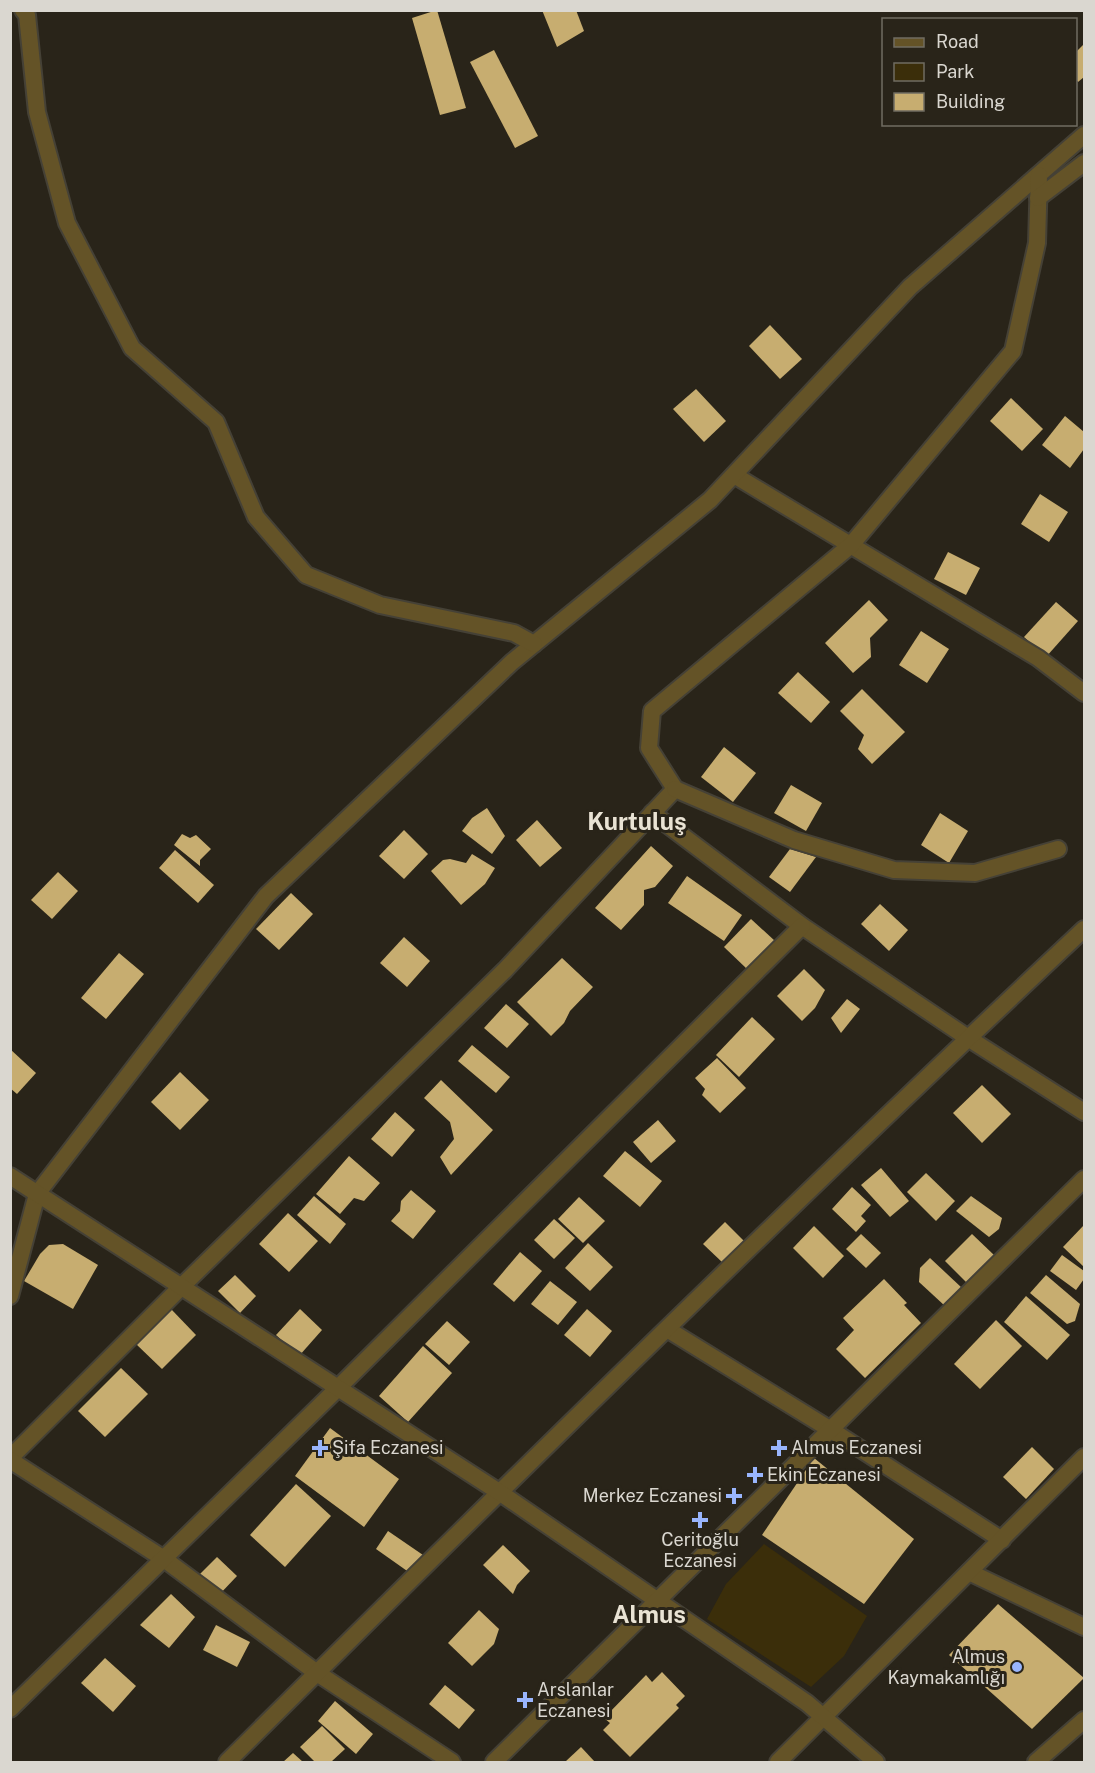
<svg xmlns="http://www.w3.org/2000/svg" width="1095" height="1773" font-family="'Public Sans',sans-serif">
  <rect width="100%" height="100%" fill="#292419"/>
  <!-- green -->
  <path fill="#3b2e0a" d="M764,1544L867,1616L844,1656L811,1687L707,1619L726,1584Z"/>
  <!-- building -->
  <g fill="#c7ad70">
    <path d="M437,10L466,108L440,115L412,18Z"/>
    <path d="M542,10H576L584,31L557,47Z"/>
    <path d="M1084,44V77L1078,82L1076,79V52Z"/>
    <path d="M494,50L538,136L515,148L470,62Z"/>
    <path d="M770,325L802,359L780,379L749,346Z"/>
    <path d="M696,389L726,421L704,442L673,409Z"/>
    <path d="M1011,398L1043,429L1022,451L990,421Z"/>
    <path d="M1065,416L1084,432V449L1070,468L1042,445Z"/>
    <path d="M1040,494L1068,512L1049,542L1021,524Z"/>
    <path d="M948,552L980,568L966,595L934,579Z"/>
    <path d="M869,600L888,620L870,638L871,657L853,673L825,643Z"/>
    <path d="M1056,602L1078,621L1046,657L1024,637Z"/>
    <path d="M921,631L949,649L927,683L899,665Z"/>
    <path d="M798,672L830,702L811,723L778,693Z"/>
    <path d="M862,689L905,732L872,764L858,749L864,735L840,711Z"/>
    <path d="M724,747L756,773L733,802L701,777Z"/>
    <path d="M791,785L822,803L806,831L774,813Z"/>
    <path d="M487,808L505,836L492,854L462,831L472,818Z"/>
    <path d="M940,813L968,831L949,863L921,845Z"/>
    <path d="M537,820L562,848L540,867L516,840Z"/>
    <path d="M404,830L428,854L404,879L379,856Z"/>
    <path d="M182,834L190,838L196,835L211,849L200,860V866L174,845Z"/>
    <path d="M651,846L673,866L655,887L644,890V905L621,930L595,908Z"/>
    <path d="M790,849L816,857L790,892L769,877Z"/>
    <path d="M175,850L214,885L198,903L159,868Z"/>
    <path d="M472,854L495,868L485,884L461,905L431,871L443,860L450,859L466,863Z"/>
    <path d="M58,872L78,891L52,919L31,900Z"/>
    <path d="M687,876L742,915L724,941L668,903Z"/>
    <path d="M291,893L313,914L279,950L256,929Z"/>
    <path d="M880,904L908,930L889,951L861,924Z"/>
    <path d="M751,919L775,941L747,969L724,947Z"/>
    <path d="M404,937L430,961L407,987L380,963Z"/>
    <path d="M119,953L144,974L106,1019L81,998Z"/>
    <path d="M562,958L593,987L570,1011L564,1023L551,1036L517,1002Z"/>
    <path d="M804,969L825,990L815,1008L802,1021L777,996Z"/>
    <path d="M847,999L860,1009L841,1033L831,1018Z"/>
    <path d="M506,1004L529,1024L507,1048L484,1028Z"/>
    <path d="M752,1017L775,1039L739,1077L716,1055Z"/>
    <path d="M472,1045L510,1077L496,1093L458,1061Z"/>
    <path d="M10,1049L36,1073L17,1094L10,1088Z"/>
    <path d="M717,1058L746,1088L720,1113L702,1095L705,1089L695,1078Z"/>
    <path d="M180,1072L209,1100L180,1130L151,1102Z"/>
    <path d="M441,1080L493,1130L451,1175L440,1157L454,1139L450,1122L424,1098Z"/>
    <path d="M982,1085L1011,1114L982,1143L953,1113Z"/>
    <path d="M395,1112L415,1130L392,1157L371,1139Z"/>
    <path d="M658,1120L676,1141L651,1163L633,1142Z"/>
    <path d="M625,1151L662,1181L640,1207L603,1176Z"/>
    <path d="M349,1156L380,1183L364,1201L354,1198L340,1214L316,1194Z"/>
    <path d="M881,1168L909,1201L890,1217L861,1185Z"/>
    <path d="M926,1173L955,1201L936,1221L907,1192Z"/>
    <path d="M852,1187L871,1205L861,1216L866,1221L856,1232L832,1209Z"/>
    <path d="M411,1190L436,1211L413,1239L391,1221L400,1211L401,1201Z"/>
    <path d="M314,1196L346,1224L330,1244L297,1215Z"/>
    <path d="M971,1196L1002,1218L999,1229L989,1237L956,1211Z"/>
    <path d="M579,1197L605,1221L583,1243L558,1219Z"/>
    <path d="M288,1213L318,1241L289,1272L259,1244Z"/>
    <path d="M554,1219L575,1238L554,1259L534,1240Z"/>
    <path d="M725,1222L745,1242L723,1263L703,1244Z"/>
    <path d="M1084,1225V1267L1063,1247Z"/>
    <path d="M814,1226L844,1256L823,1278L793,1248Z"/>
    <path d="M861,1234L881,1253L866,1268L846,1249Z"/>
    <path d="M972,1234L994,1255L967,1283L945,1261Z"/>
    <path d="M588,1243L613,1267L590,1291L565,1268Z"/>
    <path d="M63,1244L98,1265L73,1309L24,1281L40,1254L49,1245Z"/>
    <path d="M520,1252L542,1271L514,1302L493,1284Z"/>
    <path d="M1062,1255L1084,1271V1279L1076,1290L1050,1271Z"/>
    <path d="M930,1258L962,1288L945,1306L919,1282L920,1268Z"/>
    <path d="M235,1275L256,1296L240,1313L218,1291Z"/>
    <path d="M1046,1275L1080,1304L1075,1321L1067,1324L1030,1293Z"/>
    <path d="M884,1279L907,1303L904,1305L921,1323L865,1378L836,1349L854,1330L843,1318Z"/>
    <path d="M550,1281L577,1302L558,1325L531,1304Z"/>
    <path d="M1026,1296L1070,1335L1047,1360L1004,1322Z"/>
    <path d="M171,1309L196,1335L162,1369L136,1344Z"/>
    <path d="M300,1309L322,1330L299,1356L276,1335Z"/>
    <path d="M587,1309L612,1331L590,1357L564,1335Z"/>
    <path d="M996,1320L1022,1346L980,1389L954,1364Z"/>
    <path d="M447,1321L470,1342L449,1365L425,1344Z"/>
    <path d="M423,1346L452,1373L408,1422L379,1396Z"/>
    <path d="M121,1368L148,1394L105,1437L78,1411Z"/>
    <path d="M330,1428L399,1479L364,1527L295,1476Z"/>
    <path d="M1032,1447L1054,1469L1026,1499L1003,1477Z"/>
    <path d="M814,1458L914,1539L864,1604L762,1535Z"/>
    <path d="M296,1484L331,1516L285,1567L250,1535Z"/>
    <path d="M388,1531L423,1555L410,1573L376,1549Z"/>
    <path d="M503,1545L530,1571L517,1585L513,1594L483,1565Z"/>
    <path d="M217,1557L237,1576L218,1596L198,1576Z"/>
    <path d="M171,1594L195,1617L169,1648L140,1625Z"/>
    <path d="M998,1604L1084,1678L1032,1729L949,1655Z"/>
    <path d="M479,1610L499,1629L494,1644L472,1666L448,1643Z"/>
    <path d="M216,1625L250,1642L237,1667L203,1650Z"/>
    <path d="M105,1658L136,1686L113,1712L81,1683Z"/>
    <path d="M662,1672L685,1696L676,1705L679,1708L630,1757L603,1730L610,1723L604,1718L646,1675L652,1682Z"/>
    <path d="M445,1685L475,1710L459,1729L429,1704Z"/>
    <path d="M335,1701L373,1734L356,1754L318,1721Z"/>
    <path d="M322,1726L345,1749L331,1762H315L300,1747Z"/>
    <path d="M581,1747L595,1762H565Z"/>
    <path d="M293,1753L303,1762H283Z"/>
  </g>
  <g fill="none" stroke-linecap="round" stroke-linejoin="round">
    <!-- minor casing -->
    <g stroke="#454136" stroke-width="20">
      <g id="minor">
        <path d="M734,475L1038,658L1084,693"/>
        <path d="M652,813L802,926L968,1038L1084,1112"/>
        <path d="M10,1296L37,1194L266,896L512,662L710,500L910,287L1084,135"/>
        <path d="M667,1329L831,1430L1002,1540"/>
        <path d="M10,1458L181,1287L505,970L675,789L649,748L652,711L851,545L1013,351L1037,243L1039,175"/>
        <path d="M10,1460L164,1559L317,1673L452,1762"/>
        <path d="M969,1572L1084,1627"/>
        <path d="M10,1709L338,1388L802,926"/>
        <path d="M227,1762C510,1481 793,1202 1084,929"/>
        <path d="M778,1762L1084,1457"/>
        <path d="M1036,1762L1084,1720"/>
      </g>
    </g>
    <!-- tertiary casing -->
    <g stroke="#454136" stroke-width="20">
      <g id="tertiary">
        <path d="M23,10L27,15L37,112L67,223L132,348L216,422L256,517L306,575L380,605L514,633L534,644"/>
        <path d="M1038,198L1084,163"/>
        <path d="M675,789L794,840L894,870L975,873L1058,849"/>
        <path d="M10,1176L499,1492L807,1703L876,1762"/>
        <path d="M494,1762L1084,1179"/>
      </g>
    </g>
    <!-- minor -->
    <use href="#minor" stroke="#645327" stroke-width="16"/>
    <!-- tertiary -->
    <use href="#tertiary" stroke="#645327" stroke-width="16"/>
  </g>
  <!-- markers -->
  <g fill="#99b5fd" stroke="#292419" stroke-width="2">
    <path d="M317 1439h6v6h6v6h-6v6h-6v-6h-6v-6h6z"/>
    <path d="M776 1439h6v6h6v6h-6v6h-6v-6h-6v-6h6z"/>
    <path d="M752 1466h6v6h6v6h-6v6h-6v-6h-6v-6h6z"/>
    <path d="M731 1487h6v6h6v6h-6v6h-6v-6h-6v-6h6z"/>
    <path d="M697 1511h6v6h6v6h-6v6h-6v-6h-6v-6h6z"/>
    <circle cx="1017" cy="1667" r="6"/>
    <path d="M522 1691h6v6h6v6h-6v6h-6v-6h-6v-6h6z"/>
  </g>
  <g text-anchor="middle" stroke-width="6" stroke-linejoin="round" paint-order="stroke">
    <!-- poi labels -->
    <g font-size="18" fill="#dad7d0" stroke="#292419" text-anchor="start">
      <text x="332" y="1454">Şifa Eczanesi</text>
      <text x="791" y="1454">Almus Eczanesi</text>
      <text x="767" y="1481">Ekin Eczanesi</text>
      <text x="722" y="1502" text-anchor="end">Merkez Eczanesi</text>
      <text x="700" y="1546" text-anchor="middle">Ceritoğlu<tspan x="700" dy="21">Eczanesi</tspan></text>
      <text x="1005" y="1663" text-anchor="end">Almus<tspan x="1005" dy="21">Kaymakamlığı</tspan></text>
      <text x="537" y="1696">Arslanlar<tspan x="537" dy="21">Eczanesi</tspan></text>
    </g>
    <!-- district labels -->
    <g font-size="24" font-weight="bold" fill="#e9e3d4" stroke="#292419">
      <text x="637" y="830">Kurtuluş</text>
      <text x="649" y="1623">Almus</text>
    </g>
  </g>
  <!-- border -->
  <rect width="1095" height="1773" fill="none" stroke="#dad7d0" stroke-width="24"/>
  <!-- legend -->
  <rect x="882" y="18" width="195" height="108" fill="#292419" stroke="#706c62" stroke-width="1.5"/>
  <rect x="894" y="38" width="30" height="9" fill="#645327" stroke="#706c62" stroke-width="1.5"/>
  <text x="936" y="48" font-size="18" fill="#dad7d0">Road</text>
  <rect x="894" y="63" width="30" height="18" fill="#3b2e0a" stroke="#706c62" stroke-width="1.5"/>
  <text x="936" y="78" font-size="18" fill="#dad7d0">Park</text>
  <rect x="894" y="93" width="30" height="18" fill="#c7ad70" stroke="#706c62" stroke-width="1.5"/>
  <text x="936" y="108" font-size="18" fill="#dad7d0">Building</text>
</svg>
